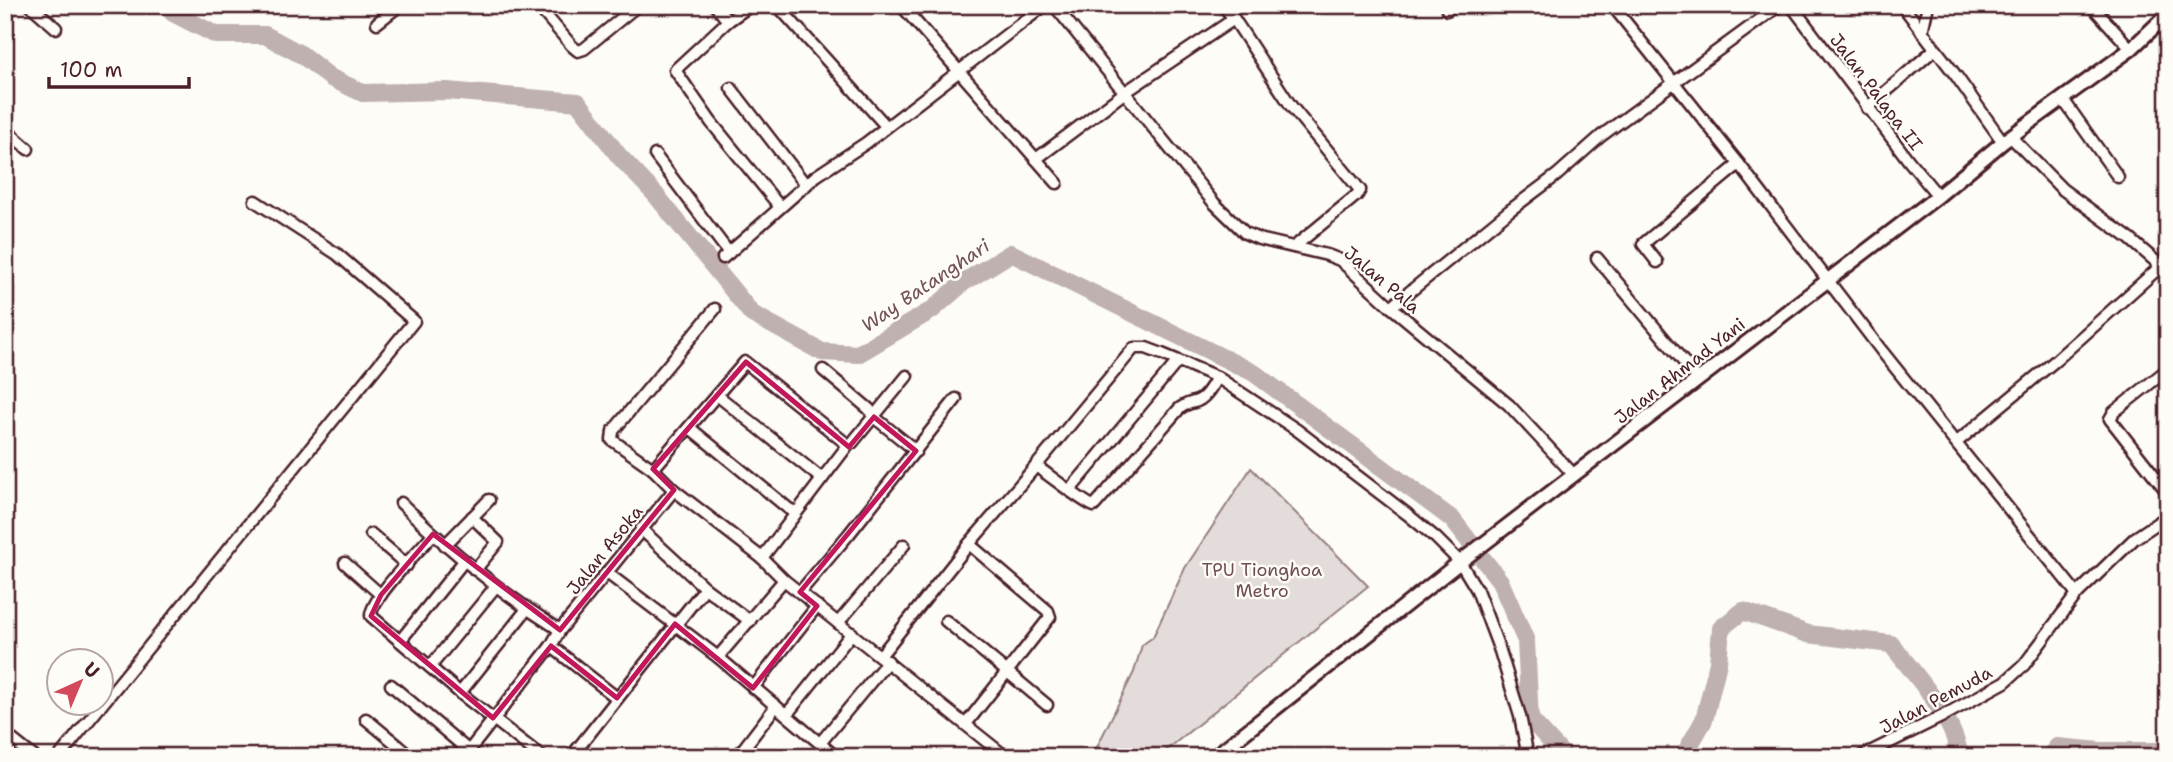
<svg xmlns="http://www.w3.org/2000/svg" width="2173" height="762" font-family="'Shantell Sans',sans-serif">
  <rect width="100%" height="100%" fill="#fdfcf7"/>
  <filter id="ink" filterUnits="userSpaceOnUse"><feTurbulence type="fractalNoise" baseFrequency=".0143" numOctaves="2"/><feDisplacementMap in="SourceGraphic" scale="14" xChannelSelector="R" yChannelSelector="G"/><feConvolveMatrix kernelMatrix="1 2 1 2 8 2 1 2 1" color-interpolation-filters="sRGB"/></filter>
  <g filter="url(#ink)">
    <!-- green -->
    <path fill="#e3dcda" stroke="#967e82" stroke-width="2" d="M1251,468L1368,586L1158,757H1092L1134,672L1142,645L1153,637L1185,568Z"/>
    <g fill="none" stroke-linecap="round" stroke-linejoin="round">
      <!-- river -->
      <g stroke="#c0b1b1" stroke-width="18">
        <path d="M165,5L173,13L216,35H265L302,55L331,78L363,93L447,91L578,102L619,156L655,194L752,314L822,352L858,354L932,310L964,282L1011,253L1254,373L1452,519L1500,581L1526,641L1530,719L1565,757"/>
        <path d="M1683,757L1704,720L1718,663L1721,628L1743,611L1808,634L1891,644C1916,676 1953,716 1960,757"/>
        <path d="M2049,757L2057,747L2101,751H2168"/>
      </g>
      <!-- minor casing -->
      <g stroke="#4a1f2b" stroke-width="15">
        <g id="minor">
          <path d="M30,5L56,28"/>
          <path d="M537,5L572,46L578,51L584,49L638,5"/>
          <path d="M715,5L728,21"/>
          <path d="M751,5L728,21L675,70L711,122L780,207"/>
          <path d="M777,5L886,126"/>
          <path d="M901,5L1057,183"/>
          <path d="M1054,5L1214,203L1245,233L1259,239L1327,255L1340,260L1391,307L1509,405L1574,475"/>
          <path d="M1223,5L1234,19L1291,106L1360,190L1357,195L1294,247"/>
          <path d="M1612,5L1739,164L1881,350L2077,594"/>
          <path d="M1791,5L1909,161L1938,196"/>
          <path d="M1902,5L1957,77L2003,142"/>
          <path d="M2091,5L2131,49"/>
          <path d="M1447,10L1453,5"/>
          <path d="M377,23L400,5"/>
          <path d="M1922,32L1928,5"/>
          <path d="M731,88L806,185"/>
          <path d="M2062,98L2118,177"/>
          <path d="M1867,108L1935,49"/>
          <path d="M5,129L28,149"/>
          <path d="M2010,136L2062,189L2130,239L2161,266"/>
          <path d="M655,155L729,253"/>
          <path d="M1036,159L1124,93L1234,19"/>
          <path d="M723,258L816,176L866,143L1045,5"/>
          <path d="M1597,258L1698,379"/>
          <path d="M1657,262L1643,244L1739,164"/>
          <path d="M1391,307L1509,211L1557,175L1601,136L1780,5"/>
          <path d="M715,309L613,431L612,440L653,469L674,490L762,558L784,580L1006,757"/>
          <path d="M2168,369L2114,412L2110,419L2168,493"/>
          <path d="M823,370L869,409L874,417L916,451"/>
          <path d="M717,395L822,479"/>
          <path d="M690,428L789,509L796,512"/>
          <path d="M1957,442L2055,361L2161,266L2168,264"/>
          <path d="M1036,466L1134,348H1146L1162,354L1217,377L1297,430L1407,514L1436,538L1460,562L1477,590L1500,651L1520,716L1528,757"/>
          <path d="M653,469L745,362L848,445"/>
          <path d="M1070,490L1178,361"/>
          <path d="M401,503C450,551 502,594 560,630"/>
          <path d="M472,517L498,542L475,570"/>
          <path d="M641,529L705,588L750,621"/>
          <path d="M371,534L407,565"/>
          <path d="M433,534C420,550 370,599 371,616L460,693L542,757"/>
          <path d="M445,545L489,500"/>
          <path d="M762,558L848,445L852,443L907,376"/>
          <path d="M345,563L381,595"/>
          <path d="M607,573L718,657L836,757"/>
          <path d="M800,592L849,534L956,399"/>
          <path d="M946,621L1047,705"/>
          <path d="M838,623L904,545"/>
          <path d="M400,641L464,561"/>
          <path d="M551,646L617,698"/>
          <path d="M881,655L969,544L1036,466C1046,473 1087,505 1094,506L1179,409C1185,404 1187,404 1194,402C1205,400 1212,386 1217,377"/>
          <path d="M718,657L784,580"/>
          <path d="M430,667L496,586"/>
          <path d="M391,685L469,751"/>
          <path d="M753,688L817,606"/>
          <path d="M460,693L527,609"/>
          <path d="M787,714L852,633"/>
          <path d="M366,719L412,757"/>
          <path d="M966,724L1050,617L1048,611L969,544"/>
          <path d="M5,734L34,757"/>
          <path d="M821,742L888,661"/>
          <path d="M59,757L414,321L337,254L255,201"/>
          <path d="M464,757L551,646L560,630L674,490"/>
          <path d="M571,757L705,588"/>
          <path d="M699,757H701"/>
          <path d="M737,757L776,706"/>
          <path d="M1860,757L1941,717L2005,682L2024,665L2077,594L2135,538L2168,516"/>
        </g>
      </g>
      <!-- major casing -->
      <g stroke="#4a1f2b" stroke-width="18">
        <path id="major" d="M1214,757L1460,562L1938,196L2003,142L2131,49L2168,14"/>
      </g>
      <!-- minor -->
      <use href="#minor" stroke="#fdfcf7" stroke-width="10"/>
      <!-- major -->
      <use href="#major" stroke="#fdfcf7" stroke-width="12"/>
    </g>
  </g>
  <!-- marked area -->
  <path fill="none" stroke="#c2185b" stroke-width="5" stroke-linejoin="round" d="M746,362L849,447L874,417L916,451L800,592L817,606L753,688L675,624L617,698L551,646L493,718L371,616L381,595L433,534L560,630L674,490L653,469Z"/>
  <g text-anchor="middle" stroke-width="5" stroke-linejoin="round" paint-order="stroke">
    <!-- street labels -->
    <g font-size="18" fill="#4a1f2b" stroke="#fdfcf7">
      <text transform="translate(1876 92) rotate(53)" y="6">Jalan Palapa II</text>
      <text transform="translate(1382 280) rotate(40)" y="6">Jalan Pala</text>
      <text transform="translate(1680 371) rotate(-38)" y="6">Jalan Ahmad Yani</text>
      <text transform="translate(605 550) rotate(-51)" y="6">Jalan Asoka</text>
      <text transform="translate(1936 700) rotate(-28)" y="6">Jalan Pemuda</text>
    </g>
    <!-- park labels -->
    <g font-size="18" fill="#704e57" stroke="#fdfcf7">
      <text x="1262" y="576">TPU Tionghoa<tspan x="1262" dy="21">Metro</tspan></text>
    </g>
    <!-- water labels -->
    <g font-size="19" font-style="italic" fill="#73525a" stroke="#fdfcf7">
      <text transform="translate(925 285) rotate(-34)" y="7">Way Batanghari</text>
    </g>
  </g>
  <!-- margin -->
  <rect width="2173" height="762" fill="none" stroke="#fdfcf7" stroke-width="28"/>
  <rect x="14" y="14" width="2145" height="734" fill="none" stroke="#4a1f2b" stroke-width="2.5" filter="url(#ink)"/>
  <!-- north arrow -->
  <g transform="translate(80 682) rotate(44)"><circle r="33" fill="#fdfcf7" stroke="#b5a4a5" stroke-width="2"/>
  <path d="M0-5L12 26L0 18L-12 26Z" fill="#d1495b"/>
  <text y="-10" font-size="19" font-weight="bold" text-anchor="middle" fill="#4a1f2b">U</text>
  </g>
  <!-- scale -->
  <path d="M49 77v10h140v-10" fill="none" stroke="#4a1f2b" stroke-width="3.5"/>
  <text x="60" y="77" font-size="21" fill="#4a1f2b" stroke="#fdfcf7" stroke-width="5" paint-order="stroke">100 m</text>
</svg>
